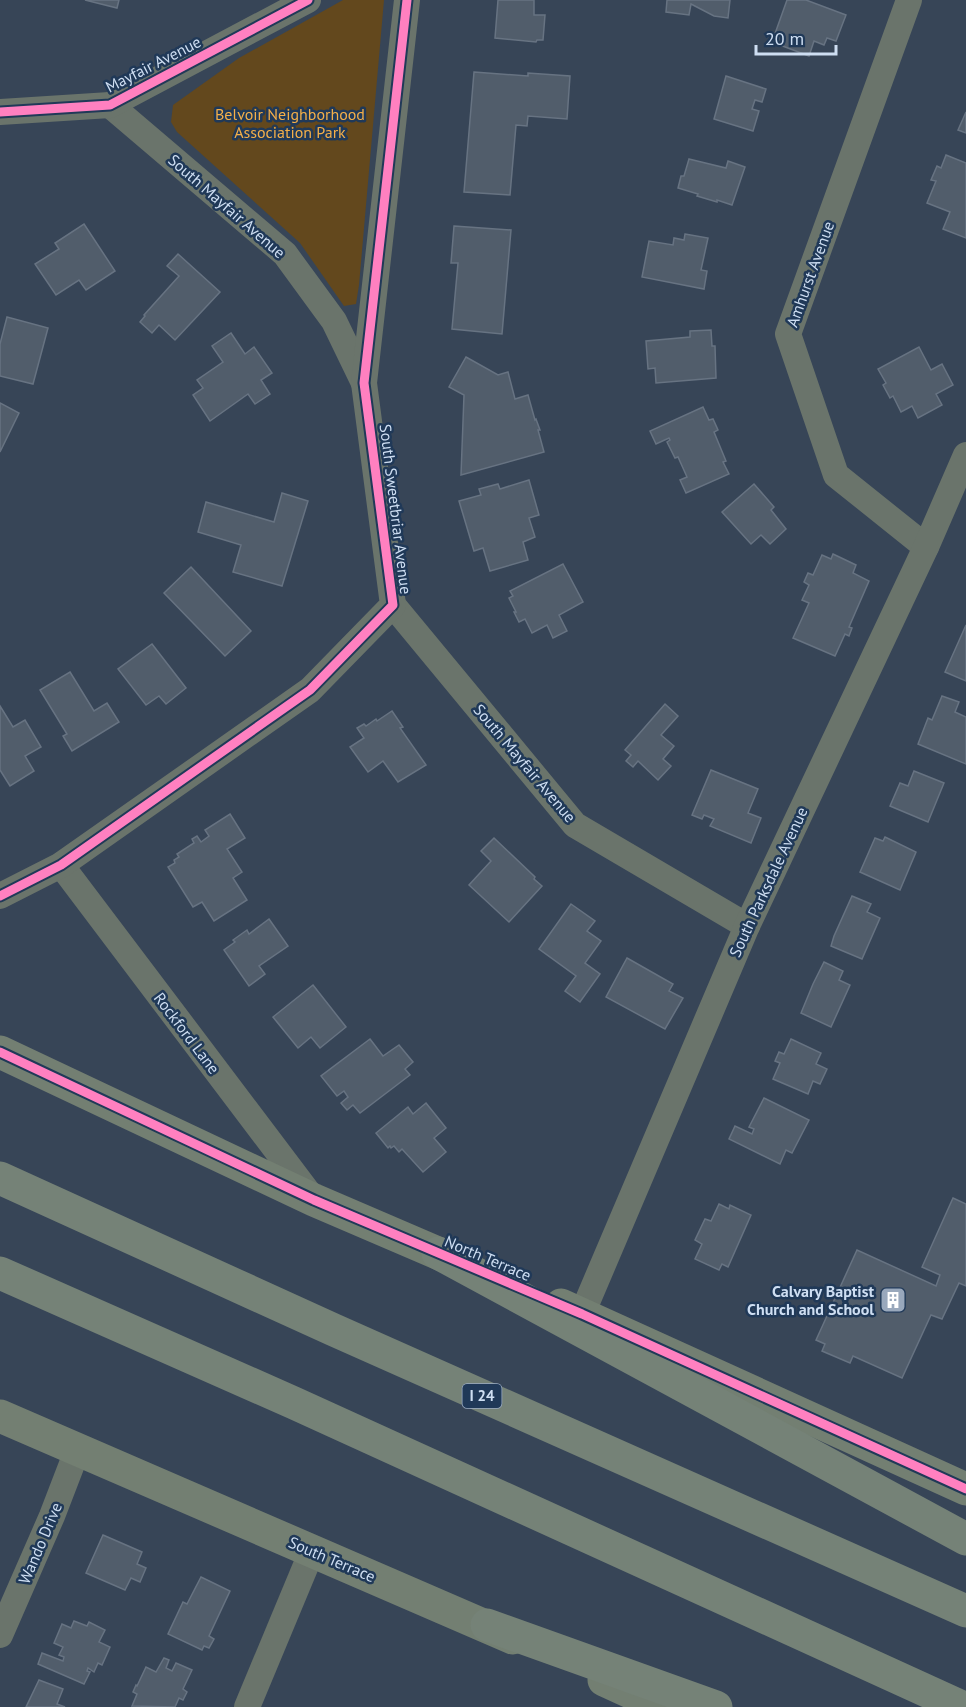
<svg xmlns="http://www.w3.org/2000/svg" width="966" height="1707" font-family="'PT Sans',sans-serif">
  <rect width="100%" height="100%" fill="#374557"/>
  <!-- green -->
  <path fill="#63481d" d="M343,0H384L359,285L356,304L344,306L300,243L177,132L171,122L173,105L239,58Z"/>
  <!-- building -->
  <g fill="#515d6b" stroke="#677382" stroke-width="1.5">
    <path d="M85,0H119L117,8Z"/>
    <path d="M498,0H534V15H545L543,40H537L536,42L495,38Z"/>
    <path d="M667,0H730L728,18L714,16L691,4L689,15L666,12Z"/>
    <path d="M787,0H806L846,15L836,41L827,38L824,45L814,41L809,56L772,42Z"/>
    <path d="M474,72L528,76V73L570,76L567,119L528,116L527,126L516,125L510,195L464,192Z"/>
    <path d="M726,76L766,89L762,102L755,100L752,109L759,111L753,131L714,119Z"/>
    <path d="M966,112V133L958,130Z"/>
    <path d="M946,155L966,163V238L943,229L950,212L927,203L936,181L931,180L937,166L941,168Z"/>
    <path d="M689,159L726,168L728,161L745,167L732,205L717,200V202L697,196L698,194L678,188L681,176H684Z"/>
    <path d="M84,224L115,271L86,290L79,280L56,295L35,264L59,249L55,243Z"/>
    <path d="M454,226L511,230L502,334L452,329L458,263H451Z"/>
    <path d="M685,234L708,238L701,270L707,271L704,289L642,277L649,241L673,245L674,238L684,240Z"/>
    <path d="M178,254L220,292L175,340L159,325L152,333L140,322L145,316L144,315L179,276L167,266Z"/>
    <path d="M7,317L48,328L33,384L0,376V344Z"/>
    <path d="M711,330L712,346H715L716,378L656,383L655,368L648,369L646,341L690,337V331Z"/>
    <path d="M231,333L245,354L254,347L272,373L261,380L270,394L255,404L248,394L210,421L193,395L203,388L197,380L223,362L212,346Z"/>
    <path d="M919,347L931,370L942,364L953,385L936,394L942,405L918,418L912,406L901,412L893,396L890,398L883,385L886,383L878,369Z"/>
    <path d="M466,357L498,375L508,372L515,399L528,395L535,420L536,419L540,430H538L544,452L461,475L464,395L449,387Z"/>
    <path d="M0,403L19,413L0,452Z"/>
    <path d="M703,407L709,420L713,419L718,430L714,432L726,461L723,462L729,474L686,493L680,480L687,477L678,457L675,458L667,442L670,440L669,438L656,444L650,431Z"/>
    <path d="M529,480L539,515L529,518L535,537L523,542L528,560L490,571L483,548L474,551L459,501L481,495L479,489L498,484L500,489Z"/>
    <path d="M754,484L774,507L771,510L786,529L770,544L761,535L751,544L722,512Z"/>
    <path d="M282,493L308,501L282,586L233,572L241,545L198,532L206,502L274,522Z"/>
    <path d="M833,554L856,565L853,573L869,581L849,627L852,628L849,636L845,634L835,656L793,638L809,603L802,600L809,585L804,582L808,573L813,575L822,555L831,559Z"/>
    <path d="M563,564L583,602L559,615L567,631L553,638L547,625L532,633L525,619L519,622L514,612H516L509,598L513,596L510,591Z"/>
    <path d="M191,567L251,631L225,656L164,593Z"/>
    <path d="M966,625V681L945,672Z"/>
    <path d="M152,644L186,688L166,704L159,696L146,705L118,669Z"/>
    <path d="M70,672L94,711L107,703L119,722L72,751L63,736L67,734L40,690Z"/>
    <path d="M942,696L959,702L955,712L966,717V764L918,744L928,718L932,720Z"/>
    <path d="M665,704L678,716L661,735L674,746L663,759L671,766L658,780L638,761L633,767L626,761L631,755L625,750Z"/>
    <path d="M0,706L13,727L25,720L41,747L25,756L34,771L10,786L0,770Z"/>
    <path d="M392,711L403,727L400,728L426,765L398,782L383,761L368,772L350,747L364,738L357,728L364,724L366,726L376,719L377,721Z"/>
    <path d="M711,770L758,789L748,813L761,818L751,843L710,826L714,819L704,815L702,819L692,815Z"/>
    <path d="M914,771L944,783L928,822L890,806L900,783L908,786Z"/>
    <path d="M230,814L245,838L227,849L242,872L233,878L247,900L214,921L202,902L193,907L168,867L175,863L174,860L179,857L177,854L194,843L192,839L197,836L201,842L209,836L205,830Z"/>
    <path d="M885,837L916,852L900,890L860,872L875,838L883,841Z"/>
    <path d="M494,838L535,877L534,879L542,886L509,922L469,885L491,861L481,851Z"/>
    <path d="M852,896L871,904L867,912L880,918L862,959L831,946L834,936Z"/>
    <path d="M571,904L595,921L587,931L601,941L585,963L600,974L580,1002L565,991L576,976L539,949Z"/>
    <path d="M269,919L288,946L259,966L265,974L249,986L224,950L235,942L233,940L247,930L249,934Z"/>
    <path d="M627,958L673,984L669,991L683,998L665,1029L606,997Z"/>
    <path d="M824,962L843,971L839,980L850,985L831,1027L801,1013L813,984Z"/>
    <path d="M313,985L346,1027L320,1048L311,1037L298,1048L273,1017Z"/>
    <path d="M370,1039L383,1056L399,1045L413,1062L405,1069L410,1075L360,1113L353,1105L347,1110L341,1103L348,1097L344,1091L337,1096L321,1076Z"/>
    <path d="M791,1039L821,1053L816,1064L827,1069L820,1084L813,1081L808,1094L773,1079L780,1063L775,1061L779,1052L784,1054Z"/>
    <path d="M764,1098L809,1120L792,1153L786,1150L780,1164L729,1139L735,1126L752,1134L754,1129L749,1127Z"/>
    <path d="M426,1103L446,1128L434,1138L446,1152L423,1172L402,1149L399,1152L394,1146L391,1148L390,1146L388,1148L376,1133L408,1107L413,1114Z"/>
    <path d="M953,1198L966,1204V1286L959,1283L942,1319L931,1315L902,1378L853,1356L850,1363L822,1351L825,1344L816,1340L857,1250L936,1286L940,1275L922,1267Z"/>
    <path d="M719,1204L729,1209L730,1205L751,1215L728,1267L722,1264L719,1270L695,1259L702,1244L695,1240L705,1219L711,1221Z"/>
    <path d="M103,1535L142,1552L137,1564L146,1568L140,1582L131,1578L125,1590L86,1573Z"/>
    <path d="M201,1577L230,1591L209,1636L214,1639L209,1648L204,1646L202,1650L168,1634L183,1602L187,1604Z"/>
    <path d="M74,1621L87,1626L89,1622L105,1630L99,1642L110,1647L102,1665L98,1663L94,1672L88,1668L87,1671L90,1672L84,1684L38,1664L42,1653L63,1661L64,1657L59,1655L63,1647L54,1643L62,1624L71,1628Z"/>
    <path d="M164,1658L169,1660L166,1668L172,1671L176,1663L192,1670L183,1689L187,1692L183,1700L179,1698L175,1707L132,1706L137,1694L133,1692L136,1685L137,1686L146,1667L156,1672Z"/>
    <path d="M39,1680L63,1689L57,1704L65,1707H26Z"/>
  </g>
  <g fill="none" stroke-linecap="round" stroke-linejoin="round">
    <!-- street -->
    <g stroke="#6a746b" stroke-width="26">
      <path d="M909,0L788,334L836,475L926,547"/>
      <path d="M110,105L285,254L334,321L364,383"/>
      <path d="M0,112L110,105L308,0"/>
      <path d="M393,605L575,825L747,926"/>
      <path d="M61,865L314,1200"/>
      <path d="M0,896L61,865L310,690L393,605L364,383L407,0"/>
      <path d="M582,1314L747,926L926,547L966,455"/>
      <path d="M0,1635L52,1516L77,1451"/>
      <path d="M247,1707L312,1551"/>
    </g>
    <!-- secondary -->
    <g stroke="#737f72" stroke-width="33">
      <path d="M0,1052L314,1200L463,1264"/>
      <path d="M561,1305L966,1489"/>
      <path d="M0,1416L513,1638"/>
      <path d="M604,1680L663,1707"/>
    </g>
    <!-- highway -->
    <g stroke="#758277" stroke-width="33">
      <path d="M0,1178L334,1330L966,1611"/>
      <path d="M438,1253L966,1539"/>
      <path d="M0,1273L294,1403L962,1707"/>
      <path d="M487,1625L716,1707"/>
    </g>
    <!-- cycleway casing -->
    <g stroke="#203958" stroke-width="13">
      <g id="cycleway">
        <path d="M0,112L110,105L308,0"/>
        <path d="M0,896L61,865L310,690L393,605L364,383L407,0"/>
        <path d="M0,1052L314,1200L582,1314L966,1489"/>
      </g>
    </g>
    <!-- cycleway -->
    <use href="#cycleway" stroke="#ff80c0" stroke-width="9"/>
  </g>
  <!-- icons -->
  <defs>
    <g id="building-square" transform="scale(1.35)"><rect x="-9" y="-9" width="18" height="18" rx="4" fill="#99a8bc" stroke="#203958"/><path d="M-4-6H4V6H1V3H-1V6H-4ZM-2.5-4.3h1.7v1.8h-1.7ZM.8-4.3h1.7v1.8H.8ZM-2.5-1h1.7V.8h-1.7ZM.8-1h1.7V.8H.8Z" fill="#fff"/></g>
  </defs>
  <g fill-rule="evenodd">
    <use href="#building-square" x="893" y="1300"/>
  </g>
  <g text-anchor="middle" stroke-width="5" stroke-linejoin="round" paint-order="stroke">
    <!-- shield labels -->
    <rect fill="#203958" stroke="#9aacc4" stroke-width="1.5" x="462.5" y="1384" width="39" height="24" rx="4.5"/>
    <g font-size="15" font-weight="bold" fill="#cedef2">
      <text x="482" y="1401">I 24</text>
    </g>
    <!-- street labels -->
    <g font-size="16" fill="#cedef2" stroke="#203958">
      <text transform="translate(153 64) rotate(-27)" y="6">Mayfair Avenue</text>
      <text transform="translate(227 206) rotate(41)" y="6">South Mayfair Avenue</text>
      <text transform="translate(810 274) rotate(-70)" y="6">Amhurst Avenue</text>
      <text transform="translate(396 509) rotate(83)" y="6">South Sweetbriar Avenue</text>
      <text transform="translate(525 763) rotate(50)" y="6">South Mayfair Avenue</text>
      <text transform="translate(768 882) rotate(-65)" y="6">South Parksdale Avenue</text>
      <text transform="translate(187 1033) rotate(53)" y="6">Rockford Lane</text>
      <text transform="translate(488 1258) rotate(23)" y="6">North Terrace</text>
      <text transform="translate(40 1543) rotate(-67)" y="6">Wando Drive</text>
      <text transform="translate(332 1559) rotate(23)" y="6">South Terrace</text>
    </g>
    <!-- park labels -->
    <g font-size="16" fill="#f4af49" stroke="#203958">
      <text x="290" y="120">Belvoir Neighborhood<tspan x="290" dy="18">Association Park</tspan></text>
    </g>
    <!-- poi labels -->
    <g font-size="16" font-weight="bold" fill="#cedef2" stroke="#203958" text-anchor="end">
      <text x="874" y="1297">Calvary Baptist<tspan x="874" dy="18">Church and School</tspan></text>
    </g>
  </g>
  <!-- scale -->
  <path d="M756 45v9h80v-9" fill="none" stroke="#cedef2" stroke-width="3"/>
  <text x="765" y="45" font-size="18" fill="#cedef2" stroke="#203958" stroke-width="4.5" paint-order="stroke">20 m</text>
</svg>
